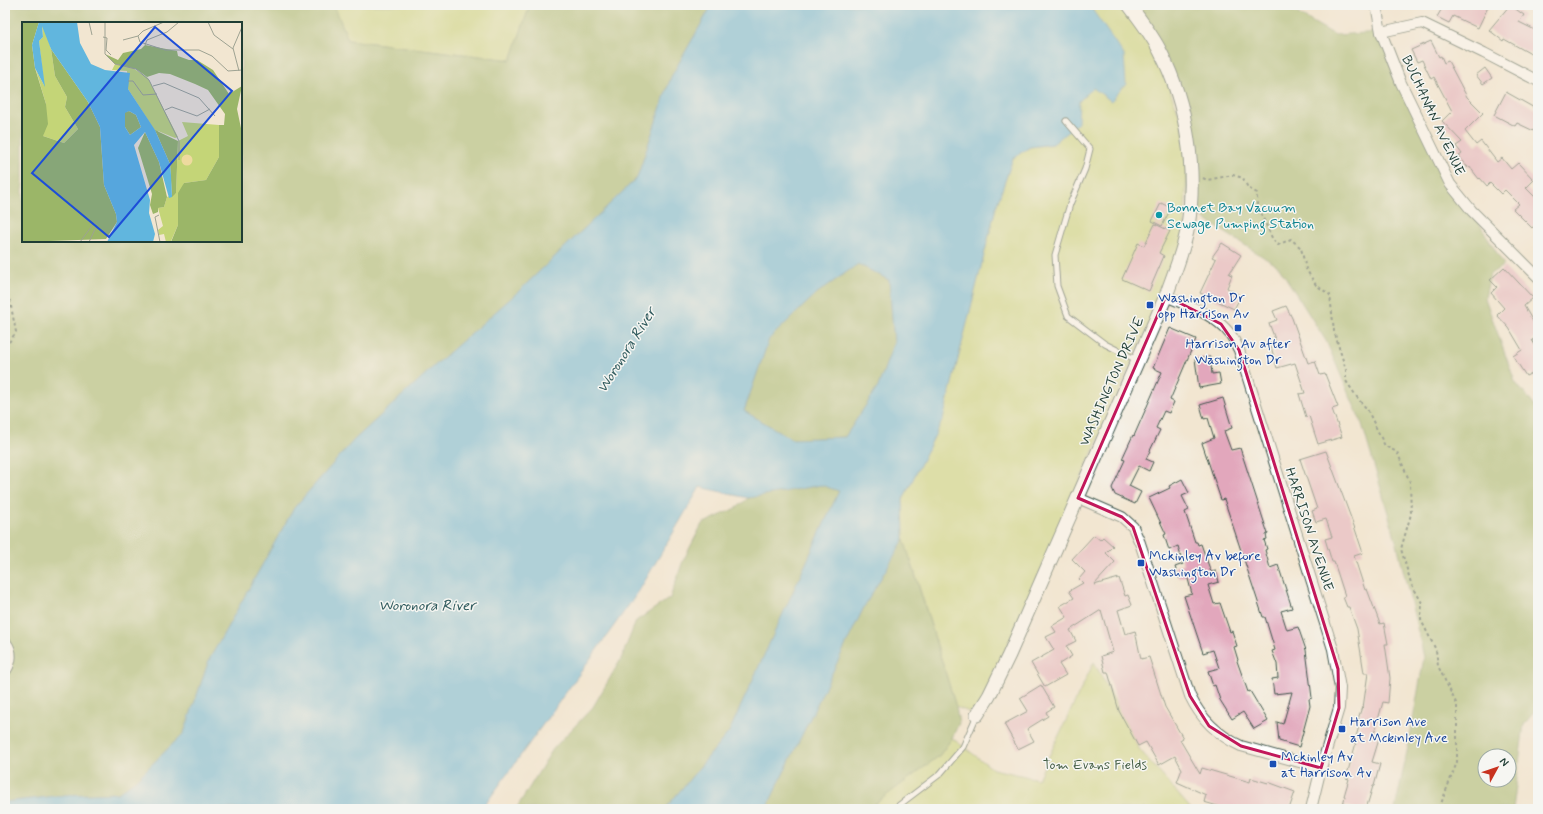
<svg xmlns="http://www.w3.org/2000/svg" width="1543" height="814" font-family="Mynerve,sans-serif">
  <rect width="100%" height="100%" fill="#f6f6f2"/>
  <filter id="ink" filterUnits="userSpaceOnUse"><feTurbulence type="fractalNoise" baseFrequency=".025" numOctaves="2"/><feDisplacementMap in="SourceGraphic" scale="8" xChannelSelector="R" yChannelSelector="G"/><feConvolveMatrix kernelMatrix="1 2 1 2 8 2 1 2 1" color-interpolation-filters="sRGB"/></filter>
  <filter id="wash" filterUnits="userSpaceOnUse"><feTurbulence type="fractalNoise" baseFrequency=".012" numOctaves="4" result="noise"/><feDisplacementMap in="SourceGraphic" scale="16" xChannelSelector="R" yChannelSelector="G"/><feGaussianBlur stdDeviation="0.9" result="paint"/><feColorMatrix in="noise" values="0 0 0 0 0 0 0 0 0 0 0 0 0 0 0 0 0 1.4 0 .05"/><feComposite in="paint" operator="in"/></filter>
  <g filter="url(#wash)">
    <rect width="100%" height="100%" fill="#f2e6d1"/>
    <!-- green -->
    <g fill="#c4d577" stroke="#728956">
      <path d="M334,5H530L511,60L348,40Z"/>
      <path d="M1089,5H1129L1146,28L1188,137L1184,244L977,715L956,707L911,560L811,761L766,809L865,605L904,539L903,499L943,419L996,207L1013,158L1030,147L1053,144L1079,101L1093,88V9Z"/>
      <path d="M1094,662L1140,750L1191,809H868L939,756L952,738L993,769L1038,779Z"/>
    </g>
    <!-- forest -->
    <g fill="#9bb668" stroke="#5d7a4e" fill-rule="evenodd">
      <path d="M5,5H334L348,40L511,60L530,5H712L671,77L637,178L519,291L442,359L354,440L294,508L209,660L184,733L136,780L118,793L65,795L5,802ZM23,23H241V241H23Z"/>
      <path d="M1129,5H1283L1335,35L1381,32L1436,157L1472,211L1504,265L1490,274L1485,298L1515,382L1538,410V708L1524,724L1513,809H1395L1409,742L1424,657L1397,544L1362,424L1326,341L1279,267L1190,210L1181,106ZM1485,756H1509V780H1485Z"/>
      <path d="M858,264L889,280L894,342L878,387L845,437L792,439L744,411L769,338L817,293Z"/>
      <path d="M821,485L839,491L729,732L665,809H516L553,749L593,707L621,659L636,621L670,598L683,561L702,524L738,507L748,498Z"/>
      <path d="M904,539L956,707L959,723L952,738L939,756L868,809H766L865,605Z"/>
    </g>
    <!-- water -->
    <path fill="#61b6de" stroke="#407a89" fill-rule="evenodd" d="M712,5H1089L1124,55L1126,84L1111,101L1093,88L1079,101L1078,123L1053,144L1030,147L1013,158L996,207L943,419L903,499L904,539L865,605L766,809H665L729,732L839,491L821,485L748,498L700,487L639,591L482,809H5V802L65,795L118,793L136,780L184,733L209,660L294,508L354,440L442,359L519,291L637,178L671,77ZM858,264L889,280L894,342L878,387L845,437L792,439L744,411L769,339L817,293Z"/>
    <g id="blocks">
      <!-- building -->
      <g fill="#e2a7bc">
        <path d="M1444,5H1489L1478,28L1453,16L1449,23L1437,17Z"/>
        <path d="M1510,5L1524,15L1519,22L1537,31L1538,30V58L1504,39L1503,41L1489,30Z"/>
        <path d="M1431,41L1439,57L1441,56L1444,63L1448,61L1467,97L1483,113L1465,131L1476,145L1481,141L1497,162L1502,158L1511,169L1518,163L1534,180L1526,188L1538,200V222L1532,228L1513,209L1519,204L1505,190L1501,194L1490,183L1487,186L1480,178L1479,179L1469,166L1468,167L1459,156L1462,154L1456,146L1462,142L1442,121L1452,111L1434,77L1431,79L1422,60L1417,62L1411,50Z"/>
        <path d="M1485,68L1492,78L1483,84L1476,75Z"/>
        <path d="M1506,92L1538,110V133L1517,123L1515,126L1494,115Z"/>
        <path d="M1161,203L1171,208L1162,226L1152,221Z"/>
        <path d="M1155,224L1170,231L1159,253L1164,256L1149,291L1122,279L1138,243L1144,246Z"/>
        <path d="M1222,243L1241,255L1229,274L1232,275L1227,288L1241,296L1234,309L1200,293L1216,259L1212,257Z"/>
        <path d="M1504,267L1533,298L1524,306L1538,330V336L1532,340L1538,350V387L1532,373L1526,376L1513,356L1522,350L1509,328L1497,315L1504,308L1491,293L1497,287L1490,280Z"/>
        <path d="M1286,306L1292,318L1308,363L1315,361L1320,375L1325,374L1338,407L1332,409L1342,437L1318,444L1309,416L1306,417L1299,394L1305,393L1295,363L1277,368L1270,343L1276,342L1269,323L1277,320L1273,311Z"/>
        <path d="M1170,328L1196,339L1170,400L1174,402L1169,413L1164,411L1156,428L1160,430L1146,459L1153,462L1149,471L1139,466L1129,486L1141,492L1135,504L1115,495L1112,488L1125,460L1122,459L1133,435L1134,436L1162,372L1153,368Z"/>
        <path d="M1210,357L1212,374L1219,373L1221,384L1199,388L1195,359Z"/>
        <path d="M1223,398L1232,428L1224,431L1231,450L1240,448L1268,534L1266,535L1267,539L1264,540L1267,549L1265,550L1270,568L1278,565L1292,608L1281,611L1287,630L1298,627L1306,650L1312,698L1309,699L1310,706L1299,747L1279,741L1277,722L1283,724L1292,692L1274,694L1272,679L1278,678L1277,664L1272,651L1275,650L1265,617H1263L1224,499L1221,500L1202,443L1214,438L1208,418L1204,419L1200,405Z"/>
        <path d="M1326,451L1354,526L1363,553L1354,556L1365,590L1367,589L1380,624L1384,623L1388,644H1385L1390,678L1388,703L1383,702L1374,734L1380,736L1372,762L1380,764L1374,786H1373L1366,809H1357L1343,805L1345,796H1344L1349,779L1346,778L1356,743H1354L1361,720L1358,719L1362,707L1363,708L1368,673H1364L1357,629L1349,607H1347L1343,597L1345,596L1334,562H1332L1325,539L1332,537L1326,519L1316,522L1312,511L1317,509L1300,459Z"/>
        <path d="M1182,479L1189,493L1182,496L1189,510L1185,512L1195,542H1197L1198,545L1201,544L1211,572L1216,571L1219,582L1208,585L1214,604L1220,603L1230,632L1232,631L1237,646L1234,647L1238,660L1237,661L1248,692L1250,691L1268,721L1254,729L1243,712L1232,719L1220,700L1215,685L1213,686L1208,671L1219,668L1213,650L1203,653L1184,596L1192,594L1187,575L1179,578L1175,567L1183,564L1178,546L1169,550L1164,535L1166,534L1149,498L1170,488L1169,486Z"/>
        <path d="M1094,535L1100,540L1103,537L1113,546L1106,553L1115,562L1094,585L1119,578L1125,596L1128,595L1132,605L1118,610L1125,634L1135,631L1141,659L1149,657L1165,707L1183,738L1180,740L1200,774L1202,768L1250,782L1251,778L1268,783V782L1295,792L1289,809H1228L1204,802L1206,795L1177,782L1182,769L1175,756L1159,765L1146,742L1138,746L1119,711L1108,672H1105L1101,656L1113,652L1101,610L1070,630L1076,641L1066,646L1072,656L1059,664L1066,675L1045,687L1031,663L1054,650L1046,637L1056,632L1052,626L1067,617L1060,606L1074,598L1069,591L1083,583L1079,579L1085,572L1072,559Z"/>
        <path d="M1041,685L1054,707L1046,712L1048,716L1027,729L1034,741L1018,749L1004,724L1028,711L1020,698Z"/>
      </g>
    </g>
  </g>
  <g filter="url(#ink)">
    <use href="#blocks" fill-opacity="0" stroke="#3f564c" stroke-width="1"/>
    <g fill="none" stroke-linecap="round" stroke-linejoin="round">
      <!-- service casing -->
      <g stroke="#3f564c" stroke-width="7">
        <g id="service">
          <path d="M1066,121L1090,149L1085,169L1070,204L1055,255L1057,286L1068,316L1105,344L1137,360"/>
          <path d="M894,809L940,774L963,747L977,715"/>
        </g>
      </g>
      <!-- minor casing -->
      <g stroke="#3f564c" stroke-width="12">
        <g id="minor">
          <path d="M1376,5L1381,32L1401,83L1450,184L1472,211L1538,277"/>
          <path d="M1381,32L1422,23L1484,53L1538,81"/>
          <path d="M1166,296C1188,306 1215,314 1230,334C1234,338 1236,345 1239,350L1333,649L1340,688L1339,708L1321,768L1311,809"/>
          <path d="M1078,498L1122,517L1133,527L1140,543L1190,696C1201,719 1217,735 1241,746L1321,768"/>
        </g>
      </g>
      <!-- tertiary casing -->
      <g stroke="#3f564c" stroke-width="15">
        <g id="tertiary">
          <path d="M5,644C11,652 10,661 5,669"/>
          <path d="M977,715L989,696L1009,655L1166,296C1174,273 1184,250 1188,226C1197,170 1187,104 1161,53C1153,36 1141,21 1129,5"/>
        </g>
      </g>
      <!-- path -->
      <g stroke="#3f564c" stroke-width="2" stroke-dasharray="3 3" stroke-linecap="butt">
        <path d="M1203,178L1207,180L1233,175L1243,178L1248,188L1257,193V205L1273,240L1278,245L1291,239L1301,248L1306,269L1316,285L1330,295L1334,331L1346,370V381L1359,400L1367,409L1385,446L1397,452L1410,482L1411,514L1401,549L1411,583L1422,603L1421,620L1436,650L1438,666L1457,705V762L1439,809"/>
        <path d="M5,296L10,301L16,332L5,348"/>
      </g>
      <!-- service -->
      <use href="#service" stroke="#fff" stroke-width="5"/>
      <!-- minor -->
      <use href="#minor" stroke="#fff" stroke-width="10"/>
      <!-- tertiary -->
      <use href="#tertiary" stroke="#fff" stroke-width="13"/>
    </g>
  </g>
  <!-- marked area -->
  <path d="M0 0H1543V814H0ZM1166,296L1221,324L1239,350L1338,669L1339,708L1321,768L1241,746L1209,726L1190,696L1133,527L1122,517L1078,498Z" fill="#f2e6d1" fill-opacity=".55" fill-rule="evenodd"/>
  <path fill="none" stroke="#c2185b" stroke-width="3" stroke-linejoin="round" d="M1166,296L1221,324L1239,350L1338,669L1339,708L1321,768L1241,746L1209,726L1190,696L1133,527L1122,517L1078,498Z"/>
  <!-- markers -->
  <circle fill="#0f9aa8" stroke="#f6f6f2" stroke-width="1.5" cx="1159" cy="215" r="4"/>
  <g fill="#1a4fb4" stroke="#f6f6f2" stroke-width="1.5">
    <rect x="1146" y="301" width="8" height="8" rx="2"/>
    <rect x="1234" y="324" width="8" height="8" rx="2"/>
    <rect x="1137" y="559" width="8" height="8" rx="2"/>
    <rect x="1338" y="725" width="8" height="8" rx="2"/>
    <rect x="1269" y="760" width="8" height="8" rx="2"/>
  </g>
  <g text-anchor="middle" stroke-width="3" stroke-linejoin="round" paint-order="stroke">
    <!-- street labels -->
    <g font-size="14" fill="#1f3d34" stroke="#f6f6f2">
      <text transform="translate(1434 115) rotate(65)" y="5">BUCHANAN AVENUE</text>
      <text transform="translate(1111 381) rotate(-66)" y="5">WASHINGTON DRIVE</text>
      <text transform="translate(1310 529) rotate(72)" y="5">HARRISON AVENUE</text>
    </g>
    <!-- culture labels -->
    <g font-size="14" fill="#0d838f" stroke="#f6f6f2" text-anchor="start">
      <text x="1167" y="212">Bonnet Bay Vacuum<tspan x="1167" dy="16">Sewage Pumping Station</tspan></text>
    </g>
    <!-- transit labels -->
    <g font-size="14" fill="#164399" stroke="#f6f6f2" text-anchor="start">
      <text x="1158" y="302">Washington Dr<tspan x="1158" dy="16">opp Harrison Av</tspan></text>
      <text x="1238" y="348" text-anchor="middle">Harrison Av after<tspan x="1238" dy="16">Washington Dr</tspan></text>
      <text x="1149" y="560">Mckinley Av before<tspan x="1149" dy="16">Washington Dr</tspan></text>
      <text x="1350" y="726">Harrison Ave<tspan x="1350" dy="16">at Mckinley Ave</tspan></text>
      <text x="1281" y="761">Mckinley Av<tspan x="1281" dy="16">at Harrison Av</tspan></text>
    </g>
    <!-- park labels -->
    <g font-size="14" fill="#405b41" stroke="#f6f6f2">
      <text x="1095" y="769">Tom Evans Fields</text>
    </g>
    <!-- water labels -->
    <g font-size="15" font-style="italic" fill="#305b5e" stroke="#f6f6f2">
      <text transform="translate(626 350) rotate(-58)" y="5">Woronora River</text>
      <text x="427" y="610">Woronora River</text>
    </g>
  </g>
  <!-- overview -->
  <g transform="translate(22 22)">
    <rect width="220" height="220" fill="#f2e6d1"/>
    <path d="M20,4H22L29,27L33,54L45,75L43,85L56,107L42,121L21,114L24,82L14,48L22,63L17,19L21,15ZM93,42L111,46L126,56L156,115L153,116L136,109L139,118L106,67L105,49L90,48ZM160,100L197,103V135L184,158L162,161L156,179V203L149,219L144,220L142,212L137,213L136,208L141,204L136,186L142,185L145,175L154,171L156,119L166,114Z" fill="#c4d577"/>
    <path d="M0,0H17L10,23L13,46L24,82L26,102L21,114L42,121L56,107L43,85L45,75L33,54L29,27L66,80L78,105L82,163L94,192L95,200L84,217L0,220ZM123,23L155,29L156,34L167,38H175L191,48L207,72L220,64L215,87L220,111V220H149L156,203V171L162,161L184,158L197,135V103H202L203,92L186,68L173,62L148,52L137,51L125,55L114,47L93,42L83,32L96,38L101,31L119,27ZM107,89L114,93L119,105L108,113L103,105V90ZM133,108L156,119L154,171L150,175L148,142ZM123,110L137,140L145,175L142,185L136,186V190L131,192L128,183L130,172L116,126Z" fill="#9bb668"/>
    <path d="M159.5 138a5.5 5.5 0 1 1 11 0a5.5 5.5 0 1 1-11 0Z" fill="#eeda9e"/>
    <path d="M17,0H55L58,21L69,42L83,48L108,51L106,67L133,108L148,142L149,153L150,175L147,176L137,140L123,110L112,123L128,178L127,191L133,212L131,220H85L95,200L94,192L82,163L78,105L66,80L29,27L20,4L21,15L17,19L23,65L13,46L10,23ZM107,89L114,93L119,105L108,113L103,105V91Z" fill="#61b6de" fill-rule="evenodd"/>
    <path fill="none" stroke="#9ea292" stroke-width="1" d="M67,0L70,13M83,0V32L93,42L114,47L127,58L157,119V138M142,0L121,9L116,14L118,20L143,28H177L190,34L206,49L220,48M186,0L192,13L211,27M81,15L85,16L84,28L89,33M101,18L116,14M123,23L125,18L145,10L157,0M217,49L211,26L220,5M106,59H111L121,73L135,72M131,64L142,61L177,76L193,94M143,88L150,85L175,94L188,87M137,193L133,195L138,220M58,220L72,201L74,205L67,220"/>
    <path fill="#1d4ed8" fill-opacity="0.15" stroke="#1d4ed8" stroke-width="2" d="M133,5L210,69L87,215L10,151Z"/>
    <rect width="220" height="220" fill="none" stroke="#1f3d34" stroke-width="2"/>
  </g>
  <!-- margin -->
  <rect width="1543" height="814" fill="none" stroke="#f6f6f2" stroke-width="20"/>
  <!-- north arrow -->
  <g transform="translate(1497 768) rotate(50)"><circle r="19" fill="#f6f6f2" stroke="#a0aca6"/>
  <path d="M0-3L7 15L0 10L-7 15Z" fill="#c8321e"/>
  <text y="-6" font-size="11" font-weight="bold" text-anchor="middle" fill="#1f3d34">N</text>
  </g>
</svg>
